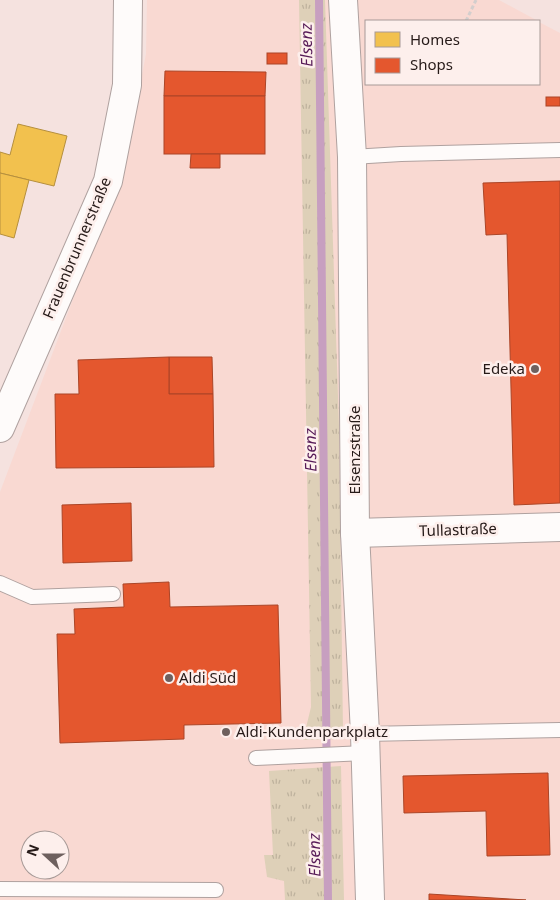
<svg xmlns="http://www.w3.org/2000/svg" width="560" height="900" font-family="'Noto Sans',sans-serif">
  <defs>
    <pattern id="grass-tufts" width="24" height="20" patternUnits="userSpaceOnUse" patternTransform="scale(1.25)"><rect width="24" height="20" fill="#ded0b8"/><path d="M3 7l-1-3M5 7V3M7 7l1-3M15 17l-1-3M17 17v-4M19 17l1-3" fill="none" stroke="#beb29d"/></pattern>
  </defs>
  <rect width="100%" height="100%" fill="#f5e2df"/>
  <!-- built -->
  <path fill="#f9d9d2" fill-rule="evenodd" d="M147,0H499L538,21H366V84H539V22L560,33V900H0V492L125,162L146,54ZM30,840H60V870H30Z"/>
  <!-- grass -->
  <g fill="url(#grass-tufts)">
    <path d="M299,0H325L339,426L343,731L341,739L303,740L311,707Z"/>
    <path d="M341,766L344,900H285L284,881L267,877L264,855H273L269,771Z"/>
  </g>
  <!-- homes -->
  <g fill="#f2c14e" stroke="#b58f3e">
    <path d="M18,124L67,136L54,186L0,173V152L10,155Z"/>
    <path d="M0,173L29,180L14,238L0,234Z"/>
  </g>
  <!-- shops -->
  <g fill="#e4572e" stroke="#ab4527">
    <rect x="267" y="53" width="20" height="11"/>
    <path d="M165,71L266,72L265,96H164Z"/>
    <rect x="164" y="96" width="101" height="58"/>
    <rect x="546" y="97" width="14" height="9"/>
    <path d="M191,154H220V168H190Z"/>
    <path d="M560,181V503L514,505L507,234L486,235L483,183Z"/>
    <path d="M169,357H212L213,394H169Z"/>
    <path d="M169,357V394H213L214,467L56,468L55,394H79L78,360Z"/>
    <path d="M131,503L132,561L63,563L62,505Z"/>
    <path d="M169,582L170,607L278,605L281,723L184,725V739L60,743L57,634H75L74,609L124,607L123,584Z"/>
    <path d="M548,773L550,855L487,856L486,811L404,813L403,776Z"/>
    <path d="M429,894L526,900H429Z"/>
  </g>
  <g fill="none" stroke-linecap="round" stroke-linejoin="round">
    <!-- stream -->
    <path stroke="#c79fc0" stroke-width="8" d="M319,0L328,900"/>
    <!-- service casing -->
    <g stroke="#afa19f" stroke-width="16">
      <g id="service">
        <path d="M352,157L401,154L560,150"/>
        <path d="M0,583L32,597L113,594"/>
        <path d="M365,734L560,730"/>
        <path d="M256,758L365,753"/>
        <path d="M0,889L216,890"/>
      </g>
    </g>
    <!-- minor casing -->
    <g stroke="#afa19f" stroke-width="30">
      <g id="minor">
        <path d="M343,0L352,157L355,533L365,734L370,900"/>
        <path d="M0,428L108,181L127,85L128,0"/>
        <path d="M355,533L560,527"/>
      </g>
    </g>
    <!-- path -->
    <path stroke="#d3cecd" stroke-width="3" stroke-dasharray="4 2.5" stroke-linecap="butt" d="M466,21L476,0"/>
    <!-- service -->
    <use href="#service" stroke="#fefbfa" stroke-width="14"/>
    <!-- minor -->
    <use href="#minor" stroke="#fefbfa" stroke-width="28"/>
  </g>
  <!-- markers -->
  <g fill="#6e605e" stroke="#fdefec" stroke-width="2">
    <circle cx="535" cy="369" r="5"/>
    <circle cx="169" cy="678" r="5"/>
    <circle cx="226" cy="732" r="5"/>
  </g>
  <g text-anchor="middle" stroke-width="5" stroke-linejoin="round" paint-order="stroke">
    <!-- street labels -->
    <g font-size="15" fill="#261a18" stroke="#fdefec">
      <text transform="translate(77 248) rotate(-67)" y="5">Frauenbrunnerstraße</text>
      <text transform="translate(355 450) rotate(-90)" y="5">Elsenzstraße</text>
      <text transform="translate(458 530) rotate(-2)" y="5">Tullastraße</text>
    </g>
    <!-- poi labels -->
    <g font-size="15" fill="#261a18" stroke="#fdefec" text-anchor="start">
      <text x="525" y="374" text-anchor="end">Edeka</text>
      <text x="179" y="683">Aldi Süd</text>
      <text x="236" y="737">Aldi-Kundenparkplatz</text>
    </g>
    <!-- water labels -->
    <g font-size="16" font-style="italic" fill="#561a57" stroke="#fdefec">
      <text transform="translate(306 45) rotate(-91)" y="6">Elsenz</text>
      <text transform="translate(310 450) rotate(-91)" y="6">Elsenz</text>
      <text transform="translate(314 855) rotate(-91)" y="6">Elsenz</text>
    </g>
  </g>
  <!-- legend -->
  <rect x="365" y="20" width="175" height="65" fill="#fdefec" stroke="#a79a97"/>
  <rect x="375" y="32" width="25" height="15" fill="#f2c14e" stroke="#a79a97"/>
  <text x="410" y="45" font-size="15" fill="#261a18">Homes</text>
  <rect x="375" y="58" width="25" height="15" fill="#e4572e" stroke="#a79a97"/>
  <text x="410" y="70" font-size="15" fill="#261a18">Shops</text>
  <!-- north arrow -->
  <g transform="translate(45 855) rotate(291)"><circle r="24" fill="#fdefec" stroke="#a79a97"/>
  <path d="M0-4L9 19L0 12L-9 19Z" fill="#6e605e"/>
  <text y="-8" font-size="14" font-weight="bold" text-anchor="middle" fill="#261a18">N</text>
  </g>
</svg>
